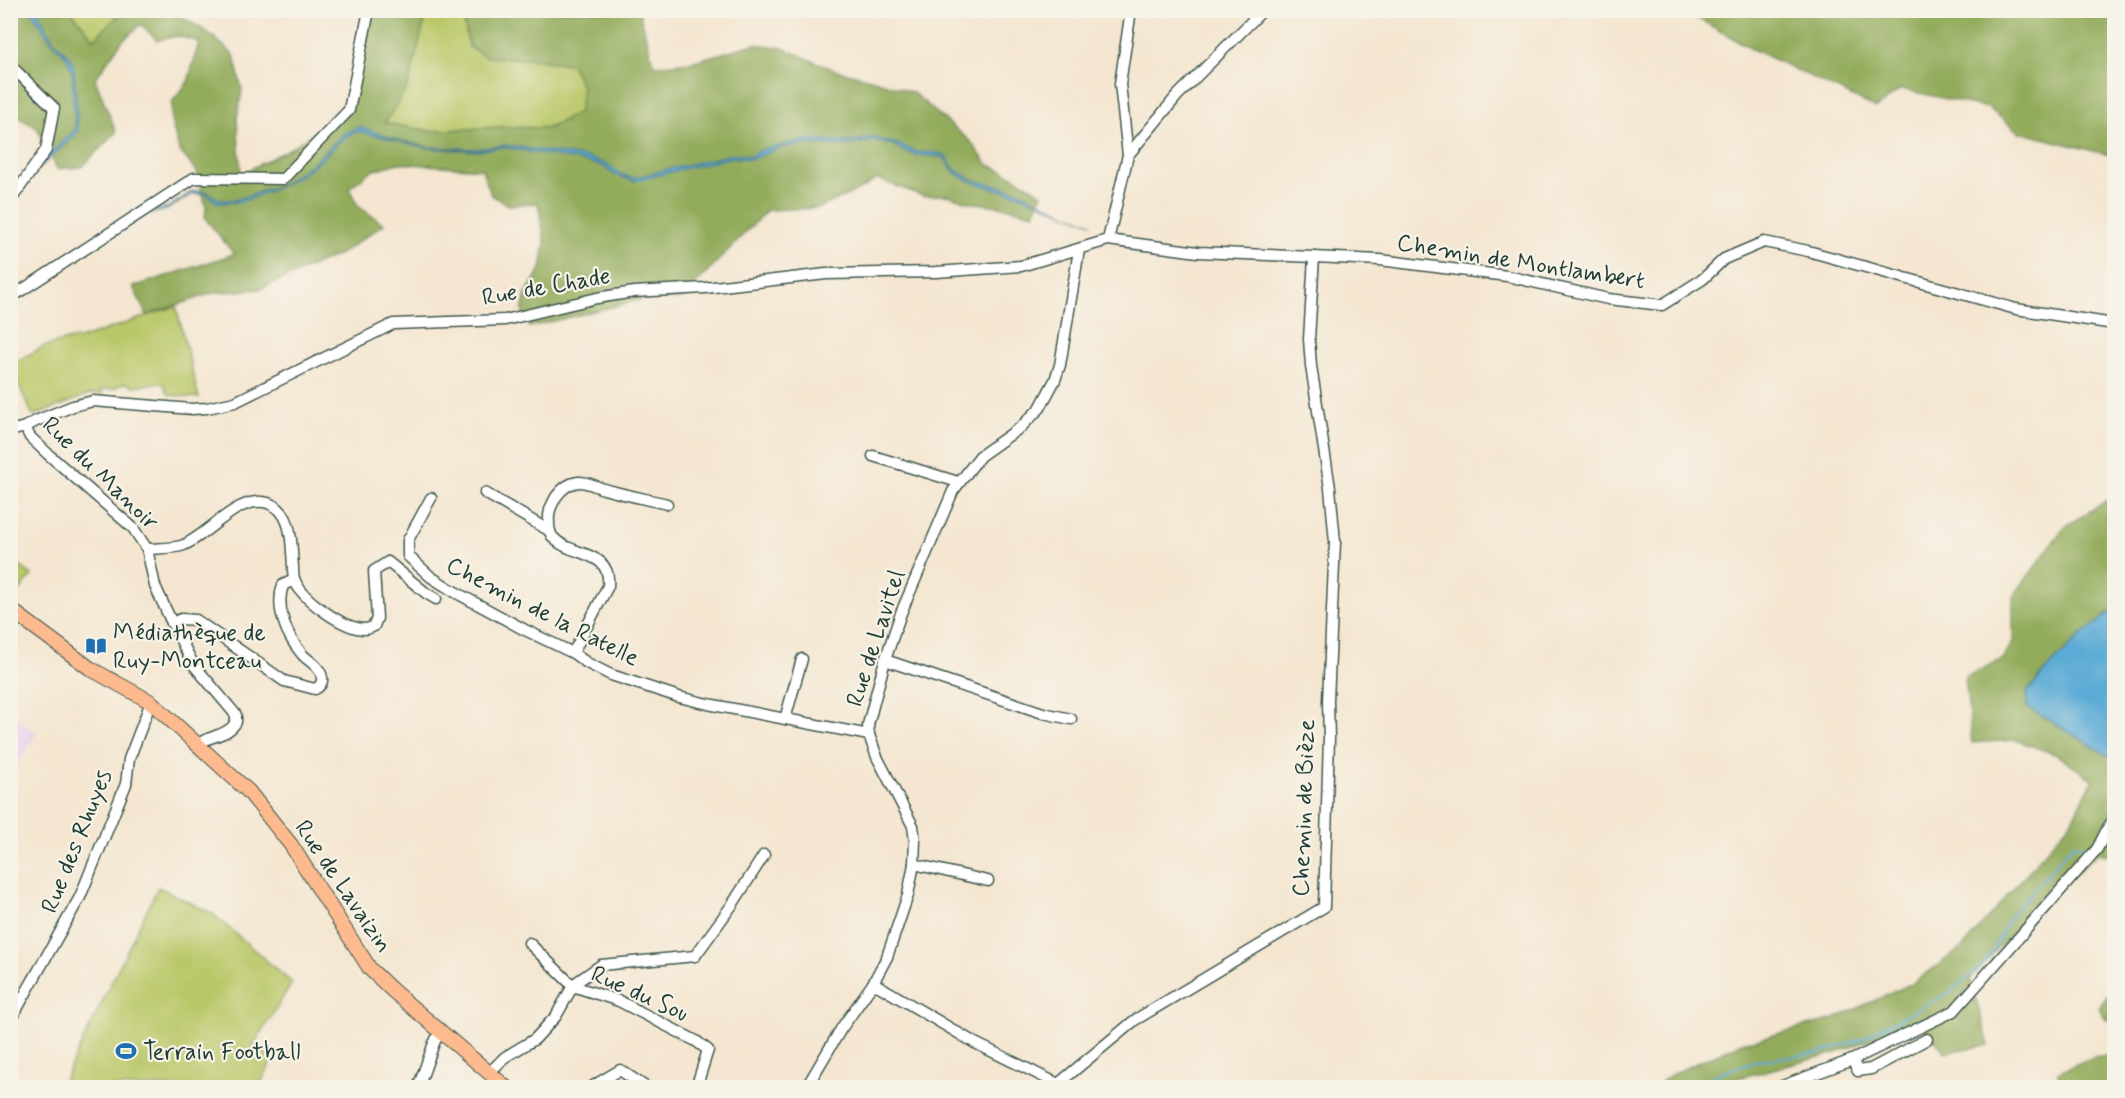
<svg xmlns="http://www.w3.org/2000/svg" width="2125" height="1098" font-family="Mynerve,sans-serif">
  <rect width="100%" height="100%" fill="#f7f3e8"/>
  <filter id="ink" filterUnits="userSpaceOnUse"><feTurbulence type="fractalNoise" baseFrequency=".0167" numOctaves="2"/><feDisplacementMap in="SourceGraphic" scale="12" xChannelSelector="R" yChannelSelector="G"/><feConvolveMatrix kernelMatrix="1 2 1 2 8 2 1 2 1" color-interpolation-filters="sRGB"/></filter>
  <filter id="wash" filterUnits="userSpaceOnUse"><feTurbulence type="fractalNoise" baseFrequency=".008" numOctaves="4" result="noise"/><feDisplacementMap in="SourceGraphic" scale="24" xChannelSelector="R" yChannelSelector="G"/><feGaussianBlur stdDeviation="1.35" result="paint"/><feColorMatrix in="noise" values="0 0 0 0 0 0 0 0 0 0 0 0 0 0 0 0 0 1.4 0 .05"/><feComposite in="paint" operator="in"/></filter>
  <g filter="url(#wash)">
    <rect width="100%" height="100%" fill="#f4e6d0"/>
    <!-- built -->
    <path fill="#e9d1ed" d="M11,713L37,733L11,773Z"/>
    <!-- green -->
    <g fill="#bac768" stroke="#6c824e" stroke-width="1.5">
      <path d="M71,11H123L94,39Z"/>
      <path d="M427,11H462L469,47L487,57L529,59L571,64L582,86L579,112L549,128L500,127L430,131L384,123L408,86Z"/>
      <path d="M176,306L199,398L169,395L163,383L132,386L126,383L118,385L117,388L100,390L103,394H90L33,416L11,368V364L45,346L76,338L77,340Z"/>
      <path d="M11,560L32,575L16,596L11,592Z"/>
      <path d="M158,887L213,914L292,983L253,1046L273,1058L259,1087H65L66,1084L63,1082Z"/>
    </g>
    <!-- forest -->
    <g fill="#93ac5c" stroke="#597448" stroke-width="1.5">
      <path d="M11,11H71L94,39L123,11H177V14L209,33L234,55L242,90L237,119L241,174L291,148L349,111L369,11H427L408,86L385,123L430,131L500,127L549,128L579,112L582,86L571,64L529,59L487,57L469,47L462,11H639L654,66L691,62L754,44L780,47L835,70L867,78L912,92L971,142L987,164L1013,176L1042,194L1034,214L1006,207L968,202L947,195L923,196L877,179L863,188L819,208L767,210L681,299H644L529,327L522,310L526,293L541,269L545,242L538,203L509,205L491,195L482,169L398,163L371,171L349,188L358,206L384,224L342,253L260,289L213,293L147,315L133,287L234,254L205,218L206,208L197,172L179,150L171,121L172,102L188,82L199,42L178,36L157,40L141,24L122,41L95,79L116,132L82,167L57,169L37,128L11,113Z"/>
      <path d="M1685,11H2114V156L2019,132L1988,108L1901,89L1876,108L1750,48Z"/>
      <path d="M2114,496V609L2082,635L2046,670L2027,692V706L2114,759V856L2098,853L2033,910L1970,979L1989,1045L1945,1052L1918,1021L1836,1053L1730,1080L1710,1087L1654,1088L1672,1074L1742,1043L1834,1019L1913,983L1963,947L2071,822L2093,780L2055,754L2015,740L1972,743L1965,677L2003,659L2013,641V597L2064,527Z"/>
      <path d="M2114,985V1019H2106L2099,1008Z"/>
      <path d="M2114,1054V1087H2060L2058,1072L2093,1057Z"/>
    </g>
    <!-- water -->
    <g fill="#5cabd6" stroke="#3e7485" stroke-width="1.5">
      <path d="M31,11H37L54,41L70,57L74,66L78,132L27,180L38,165L75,130L72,71L67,58L52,42Z"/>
      <path d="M359,127L398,140L428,147L478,149L505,145L589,158L608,165L620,174L632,178L733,154L751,156L761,150L805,140L850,142L871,138L895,143L917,152L937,153L945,155L955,170L974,180L1018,191L1068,215L1092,223C1066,216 1044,204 1019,195C998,188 977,187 957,174C951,170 948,162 943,157L917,155L905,152L894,145L871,141L848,145L805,144L783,147L752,159L732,157L634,181L615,175L603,166L577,160L503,147L478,151L427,148L358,131C339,137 327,157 311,168C290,184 265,193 240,202L218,203L206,194H192L167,210L150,214L159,209L169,207L193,191L207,192L220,200H236L280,185L311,165L345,133Z"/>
      <path d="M2114,609V759L2027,707V692L2046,670L2082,635Z"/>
    </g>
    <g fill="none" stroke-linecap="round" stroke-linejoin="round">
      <!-- stream -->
      <g stroke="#5cabd6" stroke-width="2">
        <path d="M2108,855L2114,857"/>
        <path d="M1690,1088L1722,1072L1755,1061L1820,1053L1860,1040L1950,992L1981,967L1993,951L2010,917L2070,848L2074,844L2087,849"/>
      </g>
    </g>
  </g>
  <g filter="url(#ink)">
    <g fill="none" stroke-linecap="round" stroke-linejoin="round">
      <!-- minor casing -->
      <g stroke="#3f564b" stroke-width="13">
        <g id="minor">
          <path d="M10,65L54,108L46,150L10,201"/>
          <path d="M1128,155L1177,96L1263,10"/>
          <path d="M1108,240L1128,155L1120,84L1131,10"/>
          <path d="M10,298L194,178L283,179L349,110L369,10"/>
          <path d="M25,427L30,437L49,455L133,528L147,549"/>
          <path d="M10,431L25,427L36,421L73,406L93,401L192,409L207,408L235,402L393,324L505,320L597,298L634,292L705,288L826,274L936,272L1021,266L1108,240L1198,252L1380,260L1507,276L1608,299L1662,305L1703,279L1724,259L1764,242L1808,251L2016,309L2114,324"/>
          <path d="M873,456L958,482"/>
          <path d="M485,493L550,531"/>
          <path d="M431,498L408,540V556L431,577L455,592L525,630L573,653L587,663L611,675L679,697L708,704L869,735"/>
          <path d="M172,623L181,619L196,620L284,681L315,689C321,686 324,681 321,674C318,665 308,661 302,654C286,635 275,608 283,585L294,580"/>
          <path d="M573,653L608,586C612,548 569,558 552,536C549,532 549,527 549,523C548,512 551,506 556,497C561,490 569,483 578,482C587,481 596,487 604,489C625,495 646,499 667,504"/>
          <path d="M885,660L1043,713L1071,719"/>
          <path d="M785,719L802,659"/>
          <path d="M198,744C211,735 228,736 236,722V715L193,664L172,623L155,586L147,549C159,548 173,549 184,545C209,534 239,494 268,503C294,511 291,545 293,567C293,571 293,577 295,581C303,600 344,629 365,629C369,629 371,627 374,626L377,618L374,571L388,562L426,593L436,599"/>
          <path d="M914,864L988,881"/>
          <path d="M529,943L573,986L619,1001L696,1041L708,1050L696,1088"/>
          <path d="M872,985L879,986L975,1043L1058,1084L1135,1020L1324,907L1329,738L1328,701L1335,542L1330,488L1311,366L1309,339L1314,257"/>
          <path d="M10,1021L80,897L126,784L129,759L151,702"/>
          <path d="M1852,1060L1858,1071L1871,1069L1927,1039"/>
          <path d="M490,1072L505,1057L535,1039L556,1016L574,984L601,965L695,956L732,905L764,855"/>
          <path d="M593,1086L620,1070L647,1088"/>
          <path d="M418,1088L434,1043L441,1030"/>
          <path d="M806,1088L841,1029L872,985L887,957L908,895L914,864L915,841L913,826L877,757L869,735L868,725L885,660L901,613L953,491L980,456L1021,427L1040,408L1055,380L1060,365L1079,250"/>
          <path d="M1777,1088L1852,1060L1954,1011L2097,849L2114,816"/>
        </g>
      </g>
      <!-- major casing -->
      <g stroke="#3f564b" stroke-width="16">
        <path id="major" d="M10,609L91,669L151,702L249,792L291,845L370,969L393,991L507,1088"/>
      </g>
      <!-- minor -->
      <use href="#minor" stroke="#fff" stroke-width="10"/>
      <!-- major -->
      <use href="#major" stroke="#fcba8e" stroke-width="14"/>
    </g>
  </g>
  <!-- icons -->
  <defs>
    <g id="library-bare" transform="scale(1.62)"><path d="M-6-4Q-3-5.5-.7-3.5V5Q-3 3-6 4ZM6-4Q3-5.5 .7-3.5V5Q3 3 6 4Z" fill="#1f6fb2" stroke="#f7f3e8" stroke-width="2.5" paint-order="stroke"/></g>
    <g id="stadium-bare" transform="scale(1.62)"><path d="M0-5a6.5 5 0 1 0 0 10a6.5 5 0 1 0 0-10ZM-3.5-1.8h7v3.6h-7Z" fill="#1f6fb2" stroke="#f7f3e8" stroke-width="2.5" paint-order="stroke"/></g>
  </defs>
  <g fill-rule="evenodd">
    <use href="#library-bare" x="96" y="646"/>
    <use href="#stadium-bare" x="126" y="1051"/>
  </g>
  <g text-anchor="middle" stroke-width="4.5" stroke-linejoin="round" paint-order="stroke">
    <!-- street labels -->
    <g font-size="24" fill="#1f3d34" stroke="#f7f3e8">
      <text transform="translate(1521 261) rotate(9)" y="8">Chemin de Montlambert</text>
      <text transform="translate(546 286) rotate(-10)" y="8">Rue de Chade</text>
      <text transform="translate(101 473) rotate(44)" y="8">Rue du Manoir</text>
      <text transform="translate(543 611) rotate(27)" y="8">Chemin de la Ratelle</text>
      <text transform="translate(875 638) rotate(-72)" y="8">Rue de Lavitel</text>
      <text transform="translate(1303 808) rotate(-88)" y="8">Chemin de Bièze</text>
      <text transform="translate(76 841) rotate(-68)" y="8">Rue des Rhuyes</text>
      <text transform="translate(344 886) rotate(56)" y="8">Rue de Lavaizin</text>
      <text transform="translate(640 993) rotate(24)" y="8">Rue du Sou</text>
    </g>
    <!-- poi labels -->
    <g font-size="24" fill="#1f3d34" stroke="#f7f3e8" text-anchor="start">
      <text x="113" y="640">Médiathèque de<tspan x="113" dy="28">Ruy-Montceau</tspan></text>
      <text x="143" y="1059">Terrain Football</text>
    </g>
  </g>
  <!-- margin -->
  <rect width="2125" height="1098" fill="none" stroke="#f7f3e8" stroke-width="36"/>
</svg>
